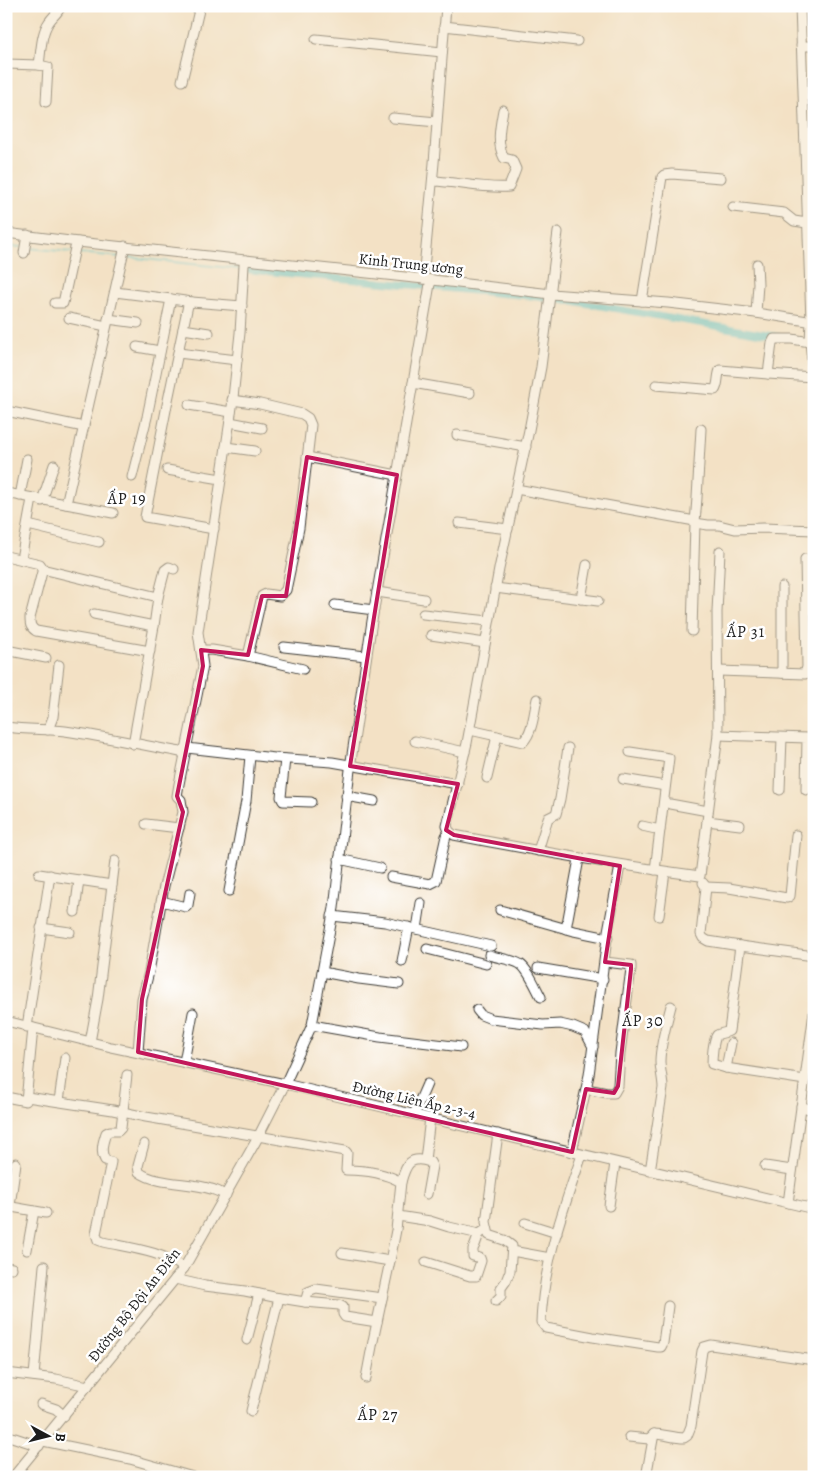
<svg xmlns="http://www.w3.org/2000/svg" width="820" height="1483" font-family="Alegreya,serif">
  <rect width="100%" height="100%" fill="#fff"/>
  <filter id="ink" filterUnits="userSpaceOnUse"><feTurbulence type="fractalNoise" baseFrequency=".02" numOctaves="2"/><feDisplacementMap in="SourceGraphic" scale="10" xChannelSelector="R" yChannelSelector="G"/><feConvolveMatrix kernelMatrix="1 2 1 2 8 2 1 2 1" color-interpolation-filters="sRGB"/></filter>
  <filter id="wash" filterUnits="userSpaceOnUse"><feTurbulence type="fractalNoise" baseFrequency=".0096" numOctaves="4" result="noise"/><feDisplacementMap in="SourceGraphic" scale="20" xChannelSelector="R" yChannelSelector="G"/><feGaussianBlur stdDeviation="1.12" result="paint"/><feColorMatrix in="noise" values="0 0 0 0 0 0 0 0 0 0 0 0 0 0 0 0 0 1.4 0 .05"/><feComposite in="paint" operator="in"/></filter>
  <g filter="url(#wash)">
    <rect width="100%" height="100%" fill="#f3e1c5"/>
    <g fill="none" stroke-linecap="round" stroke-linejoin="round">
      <!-- stream -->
      <g stroke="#56c3cb" stroke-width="2">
        <path d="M6,246L21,247"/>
        <path d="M28,248L71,252"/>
        <path d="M78,253L121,257"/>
        <path d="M125,257L240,269"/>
      </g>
      <!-- canal -->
      <path stroke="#56c3cb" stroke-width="7" d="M250,270L560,299L779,337"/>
    </g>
  </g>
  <g filter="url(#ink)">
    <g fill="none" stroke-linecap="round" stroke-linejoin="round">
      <!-- minor casing -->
      <g stroke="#3c3a35" stroke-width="11">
        <g id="minor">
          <path d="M800,6L811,321L810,342L814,380"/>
          <path d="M444,26L577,41"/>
          <path d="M316,39L442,52"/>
          <path d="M801,46H814"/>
          <path d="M6,64L39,65C41,52 41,33 49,22C53,16 58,13 61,6"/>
          <path d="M39,65L48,67L46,102"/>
          <path d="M182,81L200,6"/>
          <path d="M393,118L437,122"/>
          <path d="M433,181C458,182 483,189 509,187L516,169L512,160L504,158C496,142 500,127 503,110"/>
          <path d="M733,207L784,213L794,221L807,223"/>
          <path d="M558,232L541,367L529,430L499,569L467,743L447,826L449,831L454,835C536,851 617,865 700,876L718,735L717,612L720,551"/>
          <path d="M6,233L78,242L433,280L551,294L668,303L756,313L814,322"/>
          <path d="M24,253L27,235"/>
          <path d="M423,279L434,163L446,6"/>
          <path d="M115,292L171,299"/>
          <path d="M642,301L662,177L664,175L672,174L721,178"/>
          <path d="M55,303H63L75,248L78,242"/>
          <path d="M756,313L758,284L757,264"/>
          <path d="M69,318L106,326"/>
          <path d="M108,319L138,323"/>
          <path d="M183,329L209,333"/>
          <path d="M137,347L160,351"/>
          <path d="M178,353L237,360"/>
          <path d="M768,374L813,377"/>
          <path d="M413,383L470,393"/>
          <path d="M656,385L715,390C719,384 717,376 720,370L768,374L772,343L774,339H792L810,342"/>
          <path d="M189,405L231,412"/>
          <path d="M6,411L84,427"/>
          <path d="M230,422L262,428"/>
          <path d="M457,435L526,447"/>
          <path d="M226,447L255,451"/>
          <path d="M307,457L397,475"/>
          <path d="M167,470L221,479"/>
          <path d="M132,477L147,417L171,299L192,302"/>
          <path d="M516,489L695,521"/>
          <path d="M6,493L66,504"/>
          <path d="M20,496L27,459"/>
          <path d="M42,501L54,465"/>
          <path d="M113,513L66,504L125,246"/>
          <path d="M459,523L508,529"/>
          <path d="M695,523L708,525H719L735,529L763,528L814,530"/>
          <path d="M28,525L99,542"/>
          <path d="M214,529L145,517L167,405L188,305L192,302L242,306"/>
          <path d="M6,556L40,564L42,567V572L30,618C30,624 30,627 36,631L150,651"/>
          <path d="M21,559L32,499"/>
          <path d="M42,569L158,597L154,626L133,744"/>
          <path d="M782,587V673"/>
          <path d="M495,588L598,601"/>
          <path d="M377,592L424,599"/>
          <path d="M158,597L165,570L169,567L174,569"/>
          <path d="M581,599L587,565"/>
          <path d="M335,605L374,610"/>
          <path d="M94,614L154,626"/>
          <path d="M423,614L489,621"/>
          <path d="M692,631L695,523L697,498L701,429"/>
          <path d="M431,635L485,643"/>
          <path d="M284,647L366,656"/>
          <path d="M6,650L46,658"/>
          <path d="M201,650H212L248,656L262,596L266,594L280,596L286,590L299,528L311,425L308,418L302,414L260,404L232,400"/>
          <path d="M248,656L303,669"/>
          <path d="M719,671L805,674L807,667L805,559"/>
          <path d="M6,727C26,730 45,729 65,731C102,736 142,745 180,752L187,748L275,758L332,762L458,784"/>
          <path d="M48,730L53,717L59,665"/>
          <path d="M470,730L523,742C533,732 534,712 537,699"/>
          <path d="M718,735L807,738L806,790"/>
          <path d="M415,741L465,752"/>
          <path d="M630,752L669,758L660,830"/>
          <path d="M285,759L281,797L283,801L311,802"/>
          <path d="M487,778L497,736"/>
          <path d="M623,779L665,786"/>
          <path d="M780,790L782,738"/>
          <path d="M346,796L374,801"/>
          <path d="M670,804L708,811"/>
          <path d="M707,821L740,825"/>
          <path d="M146,824L179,828"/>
          <path d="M642,826L660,830L655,870"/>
          <path d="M538,851L548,818L556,814L560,799L568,748"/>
          <path d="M339,859L380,868"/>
          <path d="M39,874L112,885L98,999L90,1042"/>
          <path d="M391,877L430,884L436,881L446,836L449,831"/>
          <path d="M703,883L706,887L701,934L703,938L708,941L740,946"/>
          <path d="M112,885L115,861"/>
          <path d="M706,887L729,888L787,898L790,896L796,835"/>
          <path d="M229,891L246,801L250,756"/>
          <path d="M161,901L186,907L188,905L190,893"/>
          <path d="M500,910L574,931L608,938"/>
          <path d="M75,912L79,880"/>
          <path d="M332,916L385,922L491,946"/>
          <path d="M659,916L665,872"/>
          <path d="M41,928L70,932"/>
          <path d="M417,929L421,903"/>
          <path d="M566,929L579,859"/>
          <path d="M427,949L486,964"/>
          <path d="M489,955C498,958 511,959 520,964C528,969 536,988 541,997"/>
          <path d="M402,961L409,927"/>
          <path d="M538,968L603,979"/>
          <path d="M322,972L359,979L399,984"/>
          <path d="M477,1010L481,1015L491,1019L543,1025L560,1024L573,1027L585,1032L593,1047"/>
          <path d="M6,1021L111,1047L285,1084L814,1209"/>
          <path d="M312,1025L380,1037L461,1047"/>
          <path d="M27,1027L50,875"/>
          <path d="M138,1052L142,999L149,972L164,886L183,812L181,800L177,796L179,784L203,666L198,632L232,407L240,333L244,265L246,260"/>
          <path d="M184,1062L193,1013"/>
          <path d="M726,1068L731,1043"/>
          <path d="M127,1075L121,1128L118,1131H110L106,1133C103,1142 100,1151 105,1160L111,1162L96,1234L98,1240L103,1242C130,1248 162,1251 184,1268"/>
          <path d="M805,1080L726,1068L712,1064C712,1058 713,1040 717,1035C720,1033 726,1033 729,1031L740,946L814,956"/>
          <path d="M586,1089L607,1093H614L618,1086L620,1053L631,969V965L605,962"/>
          <path d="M6,1097L26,1101L33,1028"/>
          <path d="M27,1097L113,1110L146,1117L345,1151L347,1153L346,1170C363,1170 385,1173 401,1182L396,1230L390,1261L342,1253"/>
          <path d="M59,1101L65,1058"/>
          <path d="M801,1106L814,1111"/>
          <path d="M414,1114L427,1084"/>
          <path d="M144,1144L138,1166L139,1172C156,1185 190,1182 211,1189C216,1190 221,1193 226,1195"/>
          <path d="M572,1152L589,1075L608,931L620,866"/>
          <path d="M582,1155C563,1209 543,1265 541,1322L546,1328L593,1337L658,1347H661L663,1343L668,1306"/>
          <path d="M425,1160L430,1118"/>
          <path d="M765,1166L792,1170"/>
          <path d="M650,1171L663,1088C663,1079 660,1070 660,1061C660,1046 667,1021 671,1006"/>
          <path d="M401,1182C406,1164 410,1155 430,1162L432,1166L427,1194"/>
          <path d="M788,1203L814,1012"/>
          <path d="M6,1206L46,1213"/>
          <path d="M10,1206L16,1163"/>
          <path d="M609,1206L615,1163"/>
          <path d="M398,1216L430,1221L449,1227L479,1234"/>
          <path d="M525,1223L557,1233"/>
          <path d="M27,1250L34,1211"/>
          <path d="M512,1251L550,1258"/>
          <path d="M426,1262L470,1276H476L481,1261L480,1258L473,1256V1249L475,1245L479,1234L487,1229"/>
          <path d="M6,1267L12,1268"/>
          <path d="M175,1279L205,1286L245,1291L274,1297L305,1302L308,1292L316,1289L382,1298"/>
          <path d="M496,1301L501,1296V1288L506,1281L510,1271L512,1246L504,1240L489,1235L486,1222L498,1134"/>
          <path d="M305,1302L339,1305L343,1307V1314L345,1317L377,1322"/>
          <path d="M247,1340L259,1294"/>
          <path d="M6,1373L56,1379L88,1386"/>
          <path d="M34,1376L44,1266"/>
          <path d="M366,1378L373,1341L390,1261"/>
          <path d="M41,1404L56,1409L64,1416"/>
          <path d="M251,1411L279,1298"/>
          <path d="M6,1435L39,1446"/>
          <path d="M629,1437L649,1439L654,1434C664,1434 674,1438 684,1438L687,1436L691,1426L702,1351L704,1347L711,1345L814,1360"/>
          <path d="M43,1441L130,1459L193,1477"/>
          <path d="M13,1477L184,1268L256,1141L285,1084L312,1025L334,908L351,761L372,621L430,284L433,280"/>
          <path d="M646,1477L654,1434"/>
        </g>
      </g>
      <!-- minor -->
      <use href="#minor" stroke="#fff" stroke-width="9"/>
    </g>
  </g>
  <!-- marked area -->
  <path d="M0 0H820V1483H0ZM307,457L397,475L350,766L458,784L446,830L454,835L620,866L605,962L631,965V969L618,1086L614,1093L586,1089L572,1152L138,1052L142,999L183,812L177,796L203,666L201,650L248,655L262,596H286Z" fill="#f3e1c5" fill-opacity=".55" fill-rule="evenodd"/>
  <path fill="none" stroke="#c2185b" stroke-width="4" stroke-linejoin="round" d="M307,457L397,475L350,766L458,784L446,830L454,835L620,866L605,962L631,965V969L618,1086L614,1093L586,1089L572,1152L138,1052L142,999L183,812L177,796L203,666L201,650L248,655L262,596H286Z"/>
  <g text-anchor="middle" stroke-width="5" stroke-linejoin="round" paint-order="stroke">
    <!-- street labels -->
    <g font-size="15" fill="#1c1c1c" stroke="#fff">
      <text transform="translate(411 264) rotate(6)" y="5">Kinh Trung ương</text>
      <text transform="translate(414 1100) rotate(13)" y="5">Đường Liên Ấp 2-3-4</text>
      <text transform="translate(134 1305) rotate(-52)" y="5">Đường Bộ Đội An Điền</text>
    </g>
    <!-- neighbourhood labels -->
    <g font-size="16" letter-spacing="1" fill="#1c1c1c" stroke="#fff">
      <text x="127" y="504">ẤP 19</text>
      <text x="746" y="637">ẤP 31</text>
      <text x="643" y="1026">ẤP 30</text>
      <text x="378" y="1420">ẤP 27</text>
    </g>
  </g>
  <!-- margin -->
  <rect width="820" height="1483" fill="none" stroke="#fff" stroke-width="25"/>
  <!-- north arrow -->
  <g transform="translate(48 1436) rotate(97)" stroke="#ffffff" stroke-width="4" paint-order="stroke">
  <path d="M0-4L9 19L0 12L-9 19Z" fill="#1c1c1c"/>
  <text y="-8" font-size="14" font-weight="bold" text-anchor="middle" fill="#1c1c1c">B</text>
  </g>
</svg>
